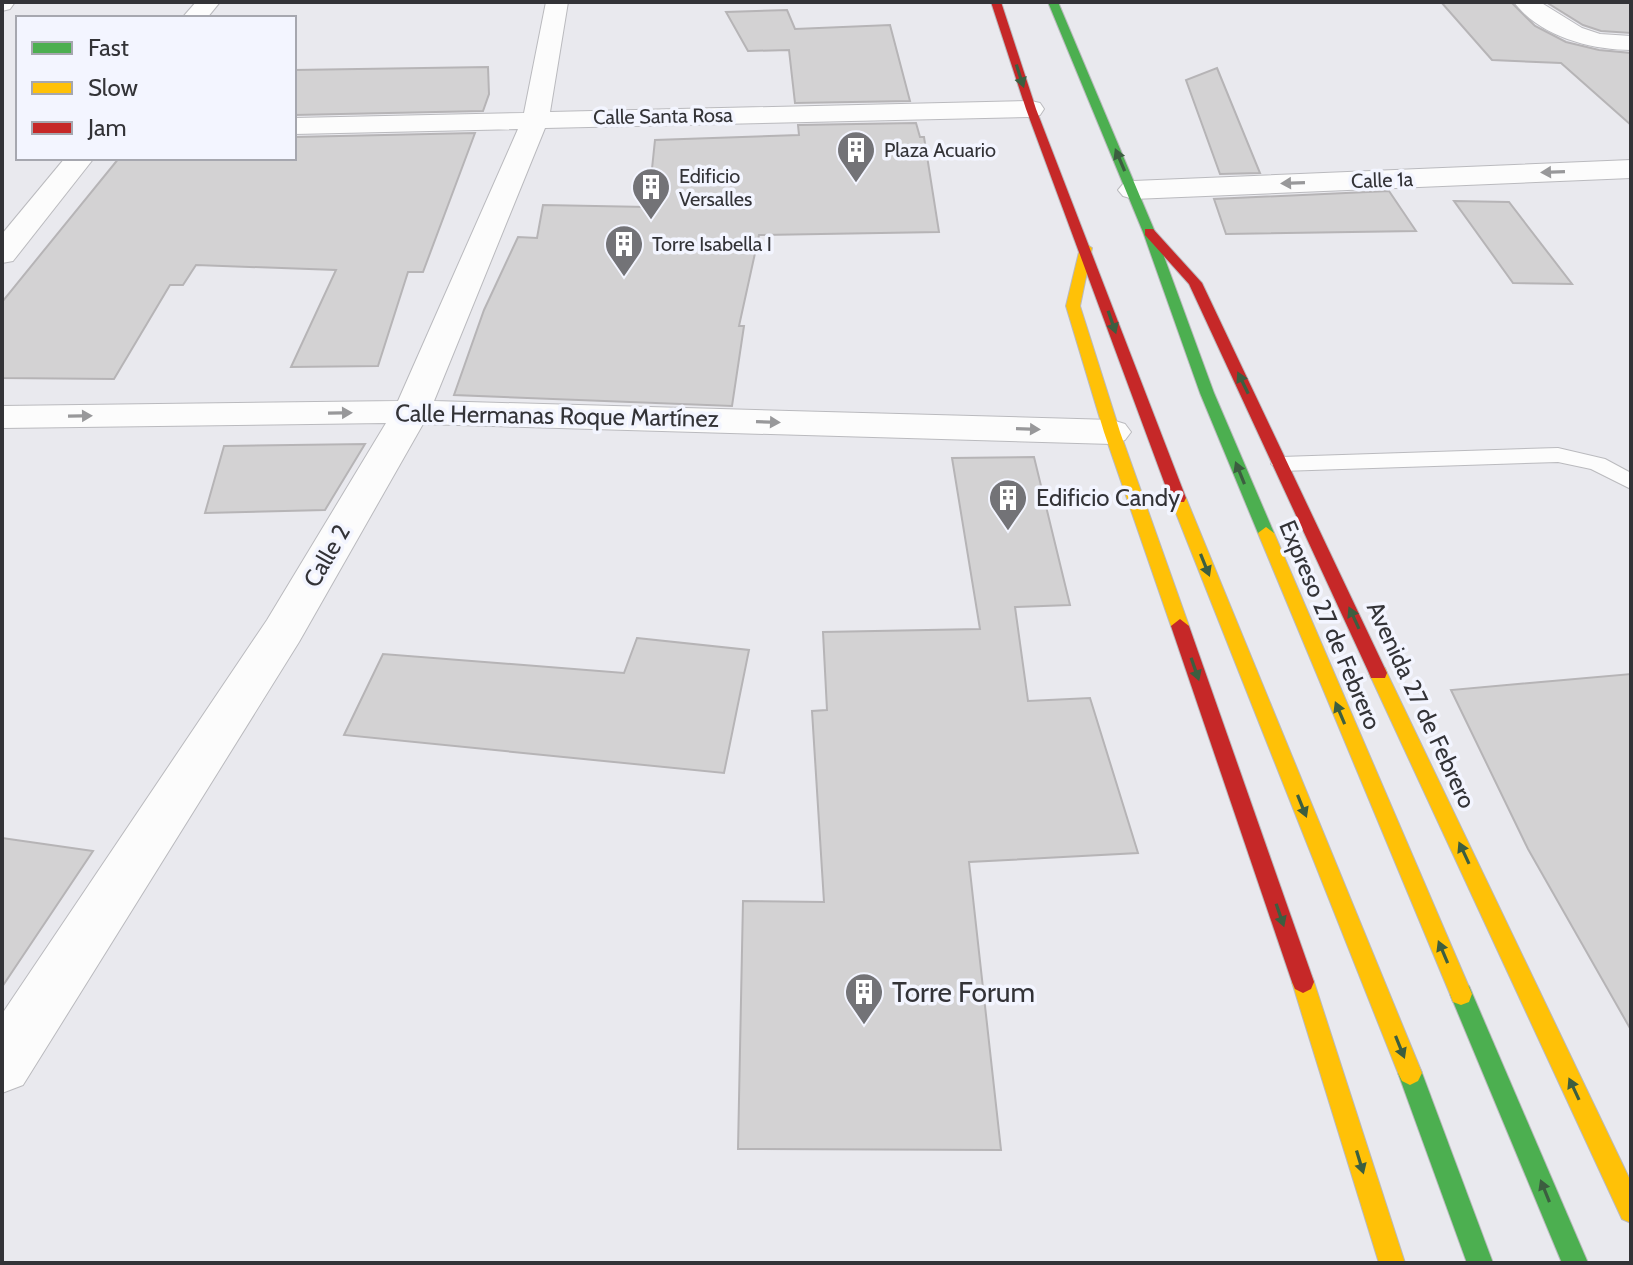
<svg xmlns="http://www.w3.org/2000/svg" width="1633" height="1265" font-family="Cabin,sans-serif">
  <rect width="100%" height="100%" fill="#e9e9ee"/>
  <!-- building -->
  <g fill="#d3d2d3" stroke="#b6b4b6" stroke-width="2">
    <path d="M1441,2H1511L1535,26L1566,42L1599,50L1631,53V125L1561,63L1492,60Z"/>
    <path d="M1546,2H1631V33L1601,31L1583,25Z"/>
    <path d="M787,10L795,29L890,25L910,101L795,103L789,50L748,51L726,12Z"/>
    <path d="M488,67L489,94L483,111L294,115V70Z"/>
    <path d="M1217,68L1260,173L1220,174L1186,80Z"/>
    <path d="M916,123L920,137H924L939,232L759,235L739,326H744L732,406L454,395L484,310L518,237L537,238L543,205L648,207L655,140L799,135L798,125Z"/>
    <path d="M475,133L423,272H408L378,366L291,367L336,270L196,265L183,285H170L114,379L2,378V302L119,158H294V137Z"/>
    <path d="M1389,191L1416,231L1226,234L1214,199Z"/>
    <path d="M1454,201L1509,202L1572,284L1513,283Z"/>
    <path d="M365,444L325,510L205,513L224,446Z"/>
    <path d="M1034,457L1070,605L1015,607L1028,701L1090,698L1138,853L969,862L1001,1150L738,1149L743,901L824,902L812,711L827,710L823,632L980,629L952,458Z"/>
    <path d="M637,638L749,650L724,773L344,735L383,654L624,673Z"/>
    <path d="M1631,674V1030L1528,849L1451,690Z"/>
    <path d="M2,838L93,851L2,987Z"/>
  </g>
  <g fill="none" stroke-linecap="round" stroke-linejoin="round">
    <!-- lane casing -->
    <g stroke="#bababe" stroke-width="2">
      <path id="lane" d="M1558,448L1605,459L1631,473V489L1591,469L1558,462L1281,471L1271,464L1281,457Z"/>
    </g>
    <!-- street casing -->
    <g stroke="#bababe" stroke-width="2">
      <g id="street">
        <path d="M2,2H15L10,9L2,11Z"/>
        <path d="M196,2H220L207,18H182Z"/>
        <path d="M546,2H568L550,112L1031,101L1040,103L1044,109L1040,115L1031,117L545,128L434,401L1112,420L1125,424L1131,432L1125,440L1112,444L423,424L299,642L23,1085L2,1093V1014L267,620L386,423L2,428V406L398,401L518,129L294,134V118L524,113Z"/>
        <path d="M1514,2H1540L1582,28L1600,34L1631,36V50C1591,50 1539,36 1514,2Z"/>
        <path d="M65,158H94L13,261L2,263V234Z"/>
        <path d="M1631,160V178L1133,199L1123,196L1118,190L1123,184L1133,181Z"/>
      </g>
    </g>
    <!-- fast casing -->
    <g stroke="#bababe" stroke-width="2">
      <g id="fast">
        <path d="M1048,2H1058L1155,232L1214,393L1274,533L1272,537L1266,539L1258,533L1200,393L1143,232Z"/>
        <path d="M1461,983L1469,986L1588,1263H1562L1450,994L1453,986Z"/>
        <path d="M1410,1061L1418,1065L1422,1073L1493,1263H1467L1398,1073L1402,1065Z"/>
      </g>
    </g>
    <!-- slow casing -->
    <g stroke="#bababe" stroke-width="2">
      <g id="slow">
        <path d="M1086,244L1092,248L1080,306L1120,432L1189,626L1180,633L1171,626L1104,432L1066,306L1080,248Z"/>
        <path d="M1178,493L1186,498L1422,1073L1418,1081L1410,1085L1402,1081L1398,1073L1170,498Z"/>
        <path d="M1266,527L1274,533L1472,994L1469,1002L1461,1005L1453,1002L1450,994L1258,533Z"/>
        <path d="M1378,666L1385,668L1387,673L1631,1182V1223L1622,1219L1369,673L1371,668Z"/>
        <path d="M1303,971L1311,975L1314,982L1405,1263H1379L1292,982L1295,975Z"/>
      </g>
    </g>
    <!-- jam casing -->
    <g stroke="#bababe" stroke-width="2">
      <g id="jam">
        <path d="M991,2H1001L1036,109L1186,498L1184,502H1172L1170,498L1026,109Z"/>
        <path d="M1145,229H1153L1202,283L1387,673L1385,678H1371L1369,673L1189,284L1145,235Z"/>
        <path d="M1180,619L1189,626L1314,982L1311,989L1303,993L1295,989L1292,982L1171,626Z"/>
      </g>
    </g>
    <!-- lane -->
    <use href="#lane" fill="#fcfcfc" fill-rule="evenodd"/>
    <!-- street -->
    <use href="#street" fill="#fcfcfc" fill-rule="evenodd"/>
    <!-- fast -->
    <use href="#fast" fill="#4caf50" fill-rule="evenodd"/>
    <!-- slow -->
    <use href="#slow" fill="#ffc107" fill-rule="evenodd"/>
    <!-- jam -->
    <use href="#jam" fill="#c62828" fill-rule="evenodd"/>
  </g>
  <!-- one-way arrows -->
  <defs><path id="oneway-solid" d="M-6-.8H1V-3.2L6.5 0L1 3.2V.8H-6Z" transform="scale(2)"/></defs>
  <g fill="#3c5e40">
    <use href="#oneway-solid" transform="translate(1020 76) rotate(72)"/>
    <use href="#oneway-solid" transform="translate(1120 160) rotate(-113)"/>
    <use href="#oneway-solid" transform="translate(1112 322) rotate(71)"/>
    <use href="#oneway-solid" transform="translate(1243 383) rotate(-116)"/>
    <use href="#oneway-solid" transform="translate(1240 473) rotate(-112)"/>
    <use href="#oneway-solid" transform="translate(1205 565) rotate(68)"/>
    <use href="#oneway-solid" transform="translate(1354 618) rotate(-115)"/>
    <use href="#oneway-solid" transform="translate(1195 669) rotate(71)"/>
    <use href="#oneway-solid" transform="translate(1340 713) rotate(-113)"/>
    <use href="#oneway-solid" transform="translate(1302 806) rotate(68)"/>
    <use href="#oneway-solid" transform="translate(1464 853) rotate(-115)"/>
    <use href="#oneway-solid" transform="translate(1280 915) rotate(71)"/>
    <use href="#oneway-solid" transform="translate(1443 952) rotate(-113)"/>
    <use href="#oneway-solid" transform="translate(1400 1047) rotate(68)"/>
    <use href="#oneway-solid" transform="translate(1574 1089) rotate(-115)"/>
    <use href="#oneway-solid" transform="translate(1360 1162) rotate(73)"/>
    <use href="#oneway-solid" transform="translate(1545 1191) rotate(-112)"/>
  </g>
  <g fill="#98989a">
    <use href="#oneway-solid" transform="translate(1553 172) rotate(178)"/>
    <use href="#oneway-solid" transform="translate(1293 183) rotate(178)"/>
    <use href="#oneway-solid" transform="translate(340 413) rotate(-1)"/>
    <use href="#oneway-solid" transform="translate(80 416) rotate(-1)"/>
    <use href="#oneway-solid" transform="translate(768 422) rotate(2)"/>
    <use href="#oneway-solid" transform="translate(1028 429) rotate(2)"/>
  </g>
  <!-- icons -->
  <defs>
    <g id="building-pin" transform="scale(2)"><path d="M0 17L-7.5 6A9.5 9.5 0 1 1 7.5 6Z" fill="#737377" stroke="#f3f5ff"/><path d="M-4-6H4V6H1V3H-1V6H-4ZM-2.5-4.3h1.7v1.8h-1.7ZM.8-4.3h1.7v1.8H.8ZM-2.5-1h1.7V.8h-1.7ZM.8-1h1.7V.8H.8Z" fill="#fff"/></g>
  </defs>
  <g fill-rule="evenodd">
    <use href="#building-pin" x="856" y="150"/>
    <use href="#building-pin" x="651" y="187"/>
    <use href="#building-pin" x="624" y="244"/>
    <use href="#building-pin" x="1008" y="498"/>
    <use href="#building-pin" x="864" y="992"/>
  </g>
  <g text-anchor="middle" stroke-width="7" stroke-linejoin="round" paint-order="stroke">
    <!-- far-street labels -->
    <g font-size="20" fill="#333337" stroke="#f3f5ff">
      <text transform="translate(663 116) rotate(-1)" y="7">Calle Santa Rosa</text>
      <text transform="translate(1382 180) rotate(-2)" y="7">Calle 1a</text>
    </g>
    <!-- far-poi labels -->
    <g font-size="20" fill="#333337" stroke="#f3f5ff" text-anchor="start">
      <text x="884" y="157">Plaza Acuario</text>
      <text x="679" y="183">Edificio<tspan x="679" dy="23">Versalles</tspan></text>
      <text x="652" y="251">Torre Isabella I</text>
    </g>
    <!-- street labels -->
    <g font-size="24" fill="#333337" stroke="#f3f5ff">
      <text transform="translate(557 416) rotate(1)" y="8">Calle Hermanas Roque Martínez</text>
      <text transform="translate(327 556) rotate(-60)" y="8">Calle 2</text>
      <text transform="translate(1330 625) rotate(67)" y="8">Expreso 27 de Febrero</text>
      <text transform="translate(1421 705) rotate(65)" y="8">Avenida 27 de Febrero</text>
    </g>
    <!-- poi labels -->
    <g font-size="24" fill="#333337" stroke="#f3f5ff" text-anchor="start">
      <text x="1036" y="506">Edificio Candy</text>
    </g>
    <!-- near-poi labels -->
    <g font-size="28" fill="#333337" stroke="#f3f5ff" text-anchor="start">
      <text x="892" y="1002">Torre Forum</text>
    </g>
  </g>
  <!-- border -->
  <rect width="1633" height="1265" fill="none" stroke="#333337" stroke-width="8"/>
  <!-- legend -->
  <rect x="16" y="16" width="280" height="144" fill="#f3f5ff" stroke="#a6a7af" stroke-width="2"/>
  <rect x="32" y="42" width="40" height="12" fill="#4caf50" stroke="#a6a7af" stroke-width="2"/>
  <text x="88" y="56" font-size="24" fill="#333337">Fast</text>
  <rect x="32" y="82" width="40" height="12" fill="#ffc107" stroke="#a6a7af" stroke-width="2"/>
  <text x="88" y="96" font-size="24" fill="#333337">Slow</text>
  <rect x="32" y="122" width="40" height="12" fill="#c62828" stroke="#a6a7af" stroke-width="2"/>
  <text x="88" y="136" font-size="24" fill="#333337">Jam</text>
</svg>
